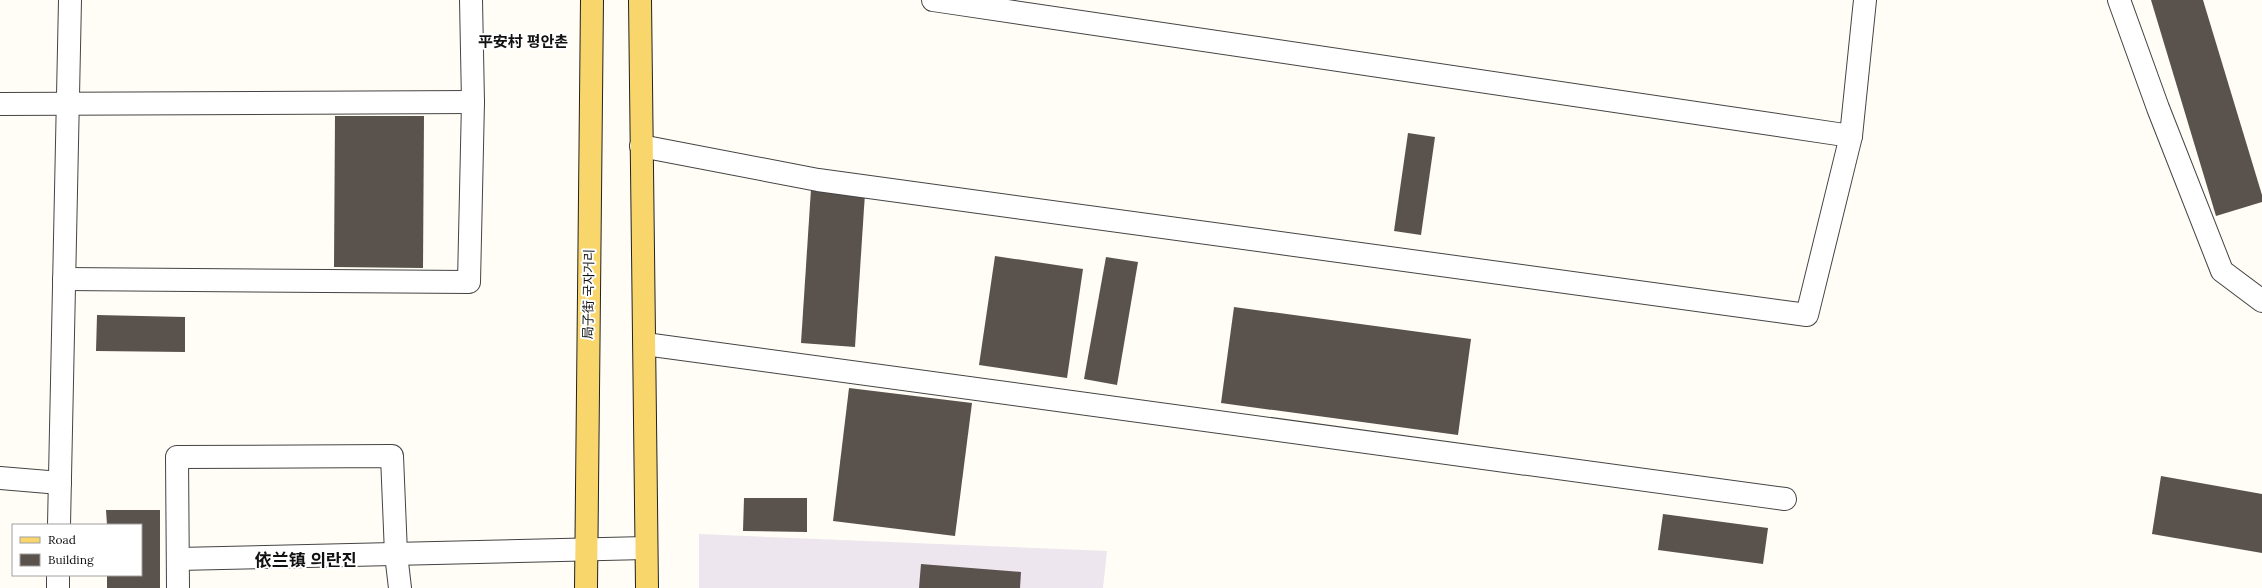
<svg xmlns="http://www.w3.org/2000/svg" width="2262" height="588" font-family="Lora,'Noto Sans SC','Noto Sans KR',serif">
  <rect width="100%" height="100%" fill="#fffdf5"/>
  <!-- industrial -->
  <path fill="#eee6ef" d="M699,534L1107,551L1103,588H699Z"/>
  <!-- building -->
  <g fill="#5a524d">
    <path d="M2151,0H2203L2262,195V202L2216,216Z"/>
    <path d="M335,116H424L423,268L334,267Z"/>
    <path d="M1408,133L1435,137L1421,235L1394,231Z"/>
    <path d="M811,189L865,193L855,347L801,343Z"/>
    <path d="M995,256L1083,269L1067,378L979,365Z"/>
    <path d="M1106,257L1138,262L1117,385L1084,379Z"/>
    <path d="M1234,307L1471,339L1458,435L1221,403Z"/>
    <path d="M97,315L185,317V352L96,351Z"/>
    <path d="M849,388L972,403L955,536L833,521Z"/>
    <path d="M2161,476L2262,494V553L2152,534Z"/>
    <path d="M744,498H807V532L743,531Z"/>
    <path d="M106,510H160V588H107V575H141V525H107Z"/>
    <path d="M1663,514L1768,528L1763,564L1658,550Z"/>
    <path d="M921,564L1021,572L1020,588H919Z"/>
  </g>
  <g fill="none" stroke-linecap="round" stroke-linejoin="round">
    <!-- minor casing -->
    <g stroke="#444" stroke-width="24">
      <g id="minor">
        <path d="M933,0L1851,136"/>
        <path d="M2119,0L2158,108L2222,271L2262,301"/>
        <path d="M0,104L473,102"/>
        <path d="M641,146L818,180L1807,315L1851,136L1865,0"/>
        <path d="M64,279L469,282L473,102L471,0"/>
        <path d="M645,344L1785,499"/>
        <path d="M0,478L60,483"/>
        <path d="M59,525L70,0"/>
        <path d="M178,559L646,548"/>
        <path d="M58,588V575"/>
        <path d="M178,588L177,457L392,456L396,554L400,588"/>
      </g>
    </g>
    <!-- major casing -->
    <g stroke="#222" stroke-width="24">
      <g id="major">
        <path d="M640,0L647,588"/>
        <path d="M586,588L592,0"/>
      </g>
    </g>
    <!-- minor -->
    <use href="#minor" stroke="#fff" stroke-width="22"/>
    <!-- major -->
    <use href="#major" stroke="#f9d66b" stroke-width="22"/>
  </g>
  <g text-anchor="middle" stroke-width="4" stroke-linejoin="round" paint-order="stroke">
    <!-- street labels -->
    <g font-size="13" fill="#111" stroke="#fff">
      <text transform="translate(588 294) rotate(-89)" y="5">局子街 국자거리</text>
    </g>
    <!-- quarter labels -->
    <g font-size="15" font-weight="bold" fill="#111" stroke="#fff">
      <text x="523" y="47">平安村 평안촌</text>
    </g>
    <!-- district labels -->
    <g font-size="17" font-weight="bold" fill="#111" stroke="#fff">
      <text x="306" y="566">依兰镇 의란진</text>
    </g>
  </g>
  <!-- legend -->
  <rect x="12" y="524" width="130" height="52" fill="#ffffff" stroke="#a0a0a0"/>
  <rect x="20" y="537" width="20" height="6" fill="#f9d66b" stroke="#a0a0a0"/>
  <text x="48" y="544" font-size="12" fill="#111111">Road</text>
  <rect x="20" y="554" width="20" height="12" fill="#5a524d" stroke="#a0a0a0"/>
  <text x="48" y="564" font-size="12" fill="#111111">Building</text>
</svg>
